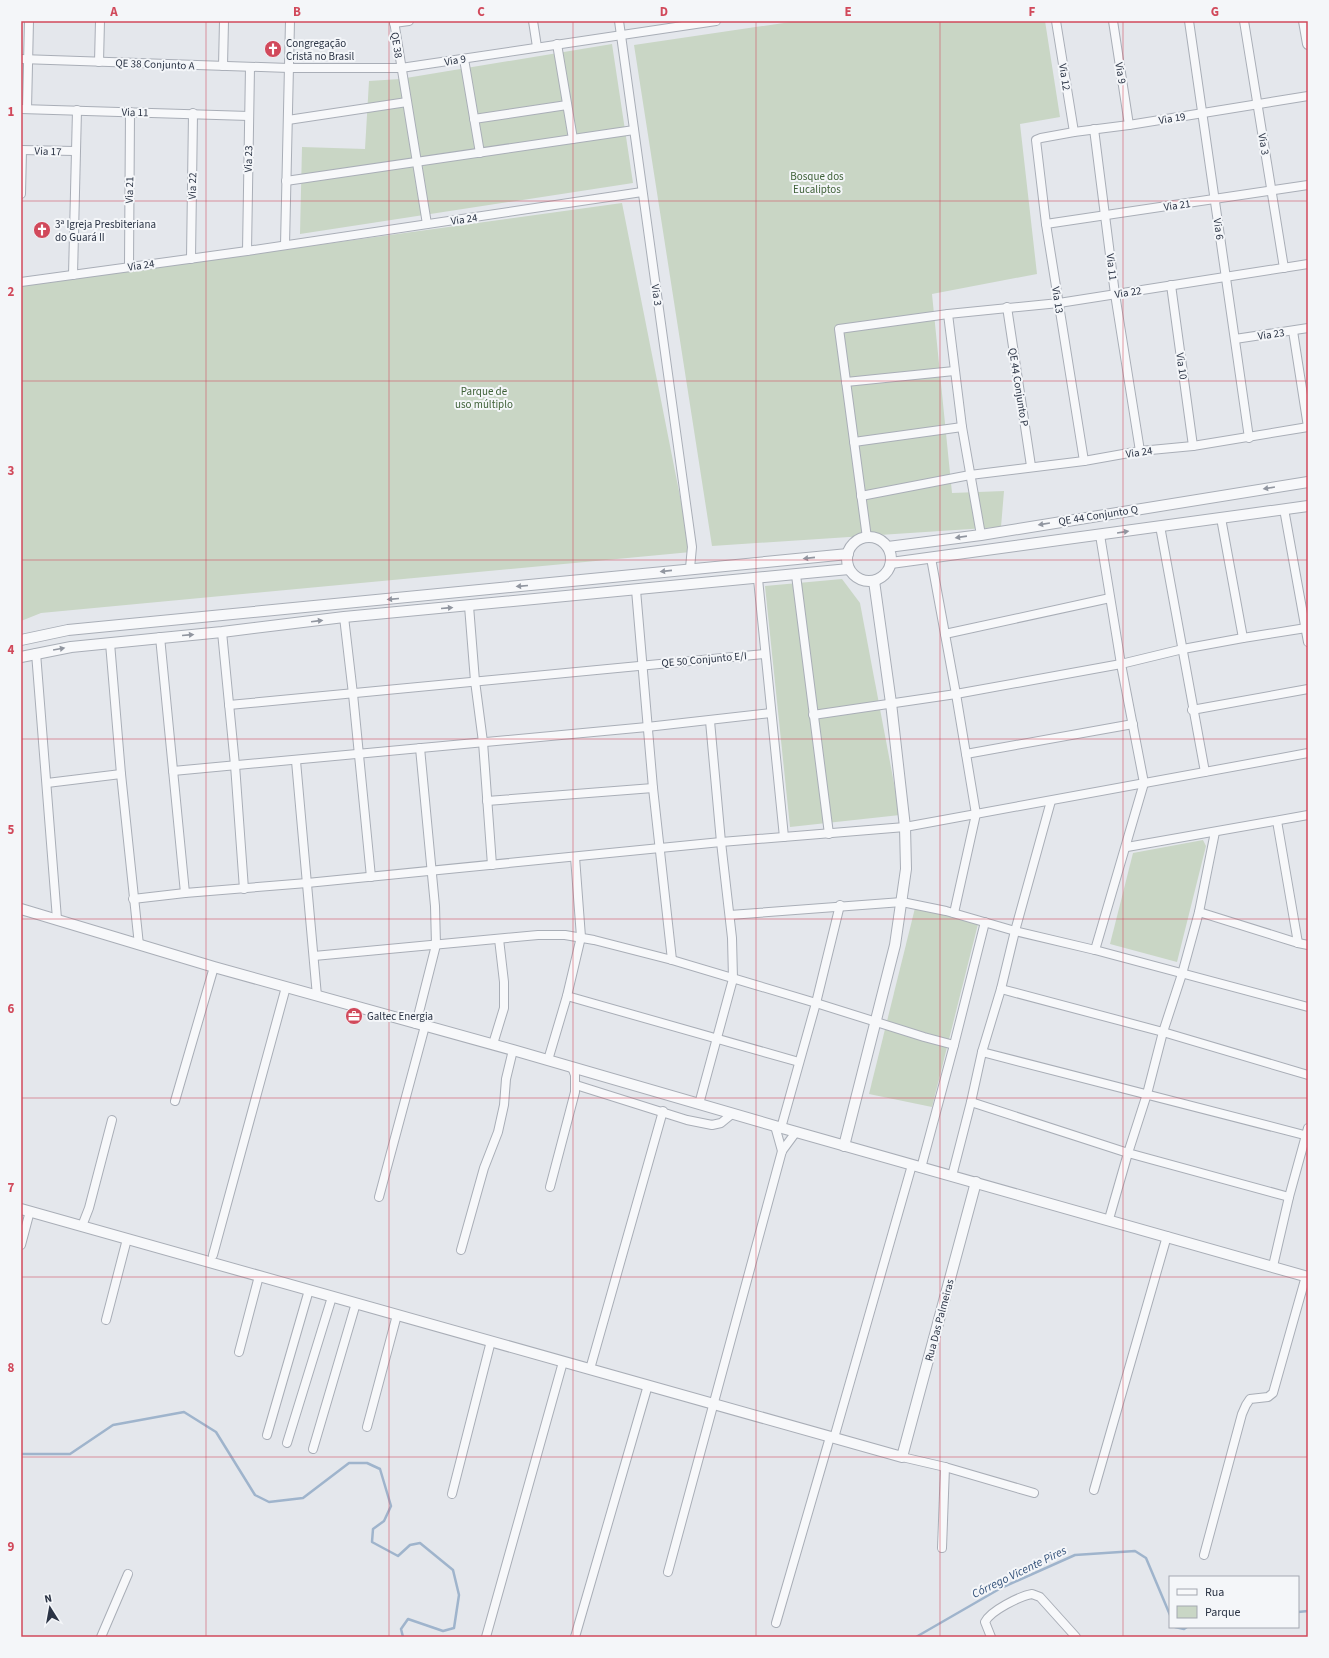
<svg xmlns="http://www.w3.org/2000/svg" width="1329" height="1658" font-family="'Source Sans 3',sans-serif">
  <rect width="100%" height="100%" fill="#e4e7ec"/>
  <!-- green -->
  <g fill="#c9d6c5">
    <path d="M797,21H1045L1060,117L1020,124L1037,274L932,294L952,493L1004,491L1001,527L712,546L634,45Z"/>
    <path d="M612,44L633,183L300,234L302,147L365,149L369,81L400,79Z"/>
    <path d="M622,203L691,552L41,613L21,621V286Z"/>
    <path d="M842,579L860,603L900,815L790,827L765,586Z"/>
    <path d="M1203,840L1206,846L1177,962L1110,944L1133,853Z"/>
    <path d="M915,908L978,924L932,1107L869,1094Z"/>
  </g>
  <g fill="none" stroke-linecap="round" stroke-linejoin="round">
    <!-- stream -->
    <g stroke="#9fb4cc" stroke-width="2.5">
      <path d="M21,1454H70L113,1425L184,1412L216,1432L255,1495L269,1502L303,1498L349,1463H367L380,1469L391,1506L384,1521L373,1529L372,1542L398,1556L410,1545L420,1543L453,1570L459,1595L454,1628L443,1631L408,1619L401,1629L403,1637"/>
      <path d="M1298,1612L1308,1611"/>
      <path d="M1175,1627L1184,1629L1187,1627"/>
      <path d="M916,1637L1001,1588L1075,1555L1135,1551L1146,1558L1170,1615"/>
    </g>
    <!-- minor casing -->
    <g stroke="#a9aeb7" stroke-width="10">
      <g id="minor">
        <path d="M394,21L427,224"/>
        <path d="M533,21L537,47"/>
        <path d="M619,21L692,547L690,568"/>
        <path d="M1056,21L1074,132"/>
        <path d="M1113,21L1129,125"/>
        <path d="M1189,21L1249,438"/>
        <path d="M1244,21L1284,268"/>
        <path d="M394,23L409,21"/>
        <path d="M557,44L573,139"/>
        <path d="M21,59L289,68H401L716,21"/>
        <path d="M464,59L480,153"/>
        <path d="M99,62L100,21"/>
        <path d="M223,66L224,21"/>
        <path d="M21,109L249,116"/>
        <path d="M27,109L29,21"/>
        <path d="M474,119L567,105"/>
        <path d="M288,120L407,102"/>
        <path d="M1094,129L1115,294L1140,451"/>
        <path d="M21,150L75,151"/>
        <path d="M286,181L634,130"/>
        <path d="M21,194L22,150"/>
        <path d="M1046,224L1308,185"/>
        <path d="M285,245L290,21"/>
        <path d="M247,251L250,67"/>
        <path d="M191,259L193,113"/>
        <path d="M129,267L130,112"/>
        <path d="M73,275L77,110"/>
        <path d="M21,282L247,251L642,192"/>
        <path d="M1171,285L1193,446"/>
        <path d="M1007,307L1031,466"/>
        <path d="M948,314L962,427L981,535"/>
        <path d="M1293,331L1308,427"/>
        <path d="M1235,339L1308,328"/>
        <path d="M846,382L954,371"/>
        <path d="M854,442L962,427"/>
        <path d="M1084,461L1046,224L1036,140L1041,138L1074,132L1129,125L1308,96"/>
        <path d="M861,496L970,475L1084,461L1140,451L1193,446L1308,427"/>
        <path d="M1284,509L1308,642"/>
        <path d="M1221,518L1243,638"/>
        <path d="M1160,526L1205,772"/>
        <path d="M867,538L839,329L948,314L1059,303L1308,264"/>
        <path d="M931,558L956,694L976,814L954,913"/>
        <path d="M796,575L829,834"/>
        <path d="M758,579L784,837"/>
        <path d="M636,590L653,788L672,960"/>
        <path d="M469,606L475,681L483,742L492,865"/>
        <path d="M344,617L353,694L371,877"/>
        <path d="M222,632L235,765L244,889"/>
        <path d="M945,634L1110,598"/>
        <path d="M160,637L185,893"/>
        <path d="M110,643L121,774L139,945"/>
        <path d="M36,653L57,919"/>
        <path d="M229,705L765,654"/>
        <path d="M1192,710L1308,689"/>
        <path d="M813,715L956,694L1121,664L1183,649L1243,638L1306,628"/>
        <path d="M966,754L1133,724"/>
        <path d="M296,761L317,996"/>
        <path d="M173,771L647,727L771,713"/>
        <path d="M47,783L121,774"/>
        <path d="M487,801L653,788"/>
        <path d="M1277,821L1298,943"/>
        <path d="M1127,847L1308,815"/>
        <path d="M133,899L185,893L307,883L721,842L905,827L1308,753"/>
        <path d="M1199,912L1298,943L1308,945"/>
        <path d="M730,915L902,902L946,911L1015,931L1095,950L1308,1007"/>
        <path d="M1095,950L1144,783L1121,664L1100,535"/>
        <path d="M314,956L538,935H565L594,940L672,960L816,1003L924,1037L954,1045"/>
        <path d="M1001,989L1163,1032L1308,1075"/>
        <path d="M567,996L799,1062"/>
        <path d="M416,1024L436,945L435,906L420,748"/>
        <path d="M493,1044L504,1008V982L499,939"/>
        <path d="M982,1052L1308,1136"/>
        <path d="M548,1060L567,996L581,937L575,857"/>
        <path d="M576,1085L687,1120L712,1125L721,1123L732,1114"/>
        <path d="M175,1101L214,967"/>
        <path d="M971,1102L1128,1153L1289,1197"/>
        <path d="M699,1104L733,979L732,938L721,842L710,721"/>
        <path d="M775,1126L782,1151"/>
        <path d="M781,1128L816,1003L840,905"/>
        <path d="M921,1168L954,1045L985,922"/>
        <path d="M952,1176L971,1102L982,1052L1001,989L1015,931L1051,801"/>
        <path d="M550,1187L575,1092V1075L572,1067"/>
        <path d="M379,1197L425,1026"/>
        <path d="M1109,1219L1128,1153L1147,1094L1163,1032L1182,974L1199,912L1215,832"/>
        <path d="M82,1226L89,1208L112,1120"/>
        <path d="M21,1245L30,1211"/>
        <path d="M461,1250L484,1168L498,1132L504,1105L506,1079L513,1050"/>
        <path d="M213,1255L286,987"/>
        <path d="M1273,1266L1289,1197L1308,1128"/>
        <path d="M106,1320L127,1239"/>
        <path d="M239,1352L259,1276"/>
        <path d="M590,1369L663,1111"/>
        <path d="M367,1427L397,1315"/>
        <path d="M267,1435L309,1290"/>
        <path d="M834,1438L912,1165"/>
        <path d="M287,1443L332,1297"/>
        <path d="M313,1449L356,1303"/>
        <path d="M902,1457L945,1467L1034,1493"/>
        <path d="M1094,1490L1167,1236"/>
        <path d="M452,1494L491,1341"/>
        <path d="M942,1548L945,1467"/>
        <path d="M1204,1555L1242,1414L1246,1405L1250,1399L1268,1397L1273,1393L1306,1276"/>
        <path d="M668,1572L782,1151L796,1132"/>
        <path d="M776,1623L830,1437"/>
        <path d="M101,1637L128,1574"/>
        <path d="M486,1637L563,1362"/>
        <path d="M575,1637L648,1385"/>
        <path d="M991,1637L985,1622C990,1611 1020,1596 1032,1594L1040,1597L1076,1637"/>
      </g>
    </g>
    <!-- tertiary casing -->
    <g stroke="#a9aeb7" stroke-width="12">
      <g id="tertiary">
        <path d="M1304,21L1308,44"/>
        <circle cx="869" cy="559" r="22"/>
        <path d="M888,547L981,535L1308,482"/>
        <path d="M891,563L1308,506"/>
        <path d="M21,640L68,630L848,554"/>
        <path d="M21,657L71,647L222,632L344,617L849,569"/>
        <path d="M21,909L214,967L513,1050L775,1126L1308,1277"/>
        <path d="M844,1146L895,945L906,869L905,827L891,703L874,581"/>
        <path d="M21,1209L902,1457L976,1182"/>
      </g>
    </g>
    <!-- minor -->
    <use href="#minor" stroke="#f7f8fa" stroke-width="8"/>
    <!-- tertiary -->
    <use href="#tertiary" stroke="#f7f8fa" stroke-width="10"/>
  </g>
  <!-- one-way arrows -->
  <defs><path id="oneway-solid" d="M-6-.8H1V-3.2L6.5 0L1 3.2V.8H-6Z"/></defs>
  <g fill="#9196a0">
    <use href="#oneway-solid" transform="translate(1269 488) rotate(171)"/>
    <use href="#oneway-solid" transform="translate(1044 524) rotate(171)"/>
    <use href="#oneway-solid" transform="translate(1123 532) rotate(-9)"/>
    <use href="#oneway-solid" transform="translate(961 537) rotate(172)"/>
    <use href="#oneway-solid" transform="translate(809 558) rotate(174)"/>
    <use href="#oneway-solid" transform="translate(666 571) rotate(174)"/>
    <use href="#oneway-solid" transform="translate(522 586) rotate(175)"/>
    <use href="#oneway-solid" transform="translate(393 599) rotate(175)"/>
    <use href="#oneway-solid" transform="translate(447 608) rotate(-5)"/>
    <use href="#oneway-solid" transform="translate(317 621) rotate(-7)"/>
    <use href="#oneway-solid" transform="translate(188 635) rotate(-5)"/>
    <use href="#oneway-solid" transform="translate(59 649) rotate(-10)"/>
  </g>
  <!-- grid -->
  <path fill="none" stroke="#d1495b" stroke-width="1" stroke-opacity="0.55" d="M206,21V1637M389,21V1637M573,21V1637M756,21V1637M940,21V1637M1123,21V1637M21,201H1308M21,381H1308M21,560H1308M21,739H1308M21,919H1308M21,1098H1308M21,1277H1308M21,1457H1308"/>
  <!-- icons -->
  <defs>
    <g id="church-disc" transform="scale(0.9)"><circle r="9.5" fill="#d1495b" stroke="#f4f6f9"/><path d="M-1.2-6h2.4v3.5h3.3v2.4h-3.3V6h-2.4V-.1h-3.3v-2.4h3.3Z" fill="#fff"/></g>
    <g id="office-disc" transform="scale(0.9)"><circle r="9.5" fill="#d1495b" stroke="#f4f6f9"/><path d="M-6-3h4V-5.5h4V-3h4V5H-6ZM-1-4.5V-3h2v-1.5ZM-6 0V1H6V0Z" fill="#fff"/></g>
  </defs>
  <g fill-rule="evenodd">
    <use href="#church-disc" x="273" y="49"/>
    <use href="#church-disc" x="42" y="230"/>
    <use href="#office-disc" x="354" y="1016"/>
  </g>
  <g text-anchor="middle" stroke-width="4" stroke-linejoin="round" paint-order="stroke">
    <!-- poi labels -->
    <g font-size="11" fill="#2b3445" stroke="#f4f6f9" text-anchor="start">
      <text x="286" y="47">Congregação<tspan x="286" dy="13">Cristã no Brasil</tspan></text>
      <text x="55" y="228">3ª Igreja Presbiteriana<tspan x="55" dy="13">do Guará II</tspan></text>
      <text x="367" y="1020">Galtec Energia</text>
    </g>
    <!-- street labels -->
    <g font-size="11" fill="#2b3445" stroke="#f4f6f9">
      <text transform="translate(397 45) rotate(81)" y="4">QE 38</text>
      <text transform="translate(455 60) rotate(-9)" y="4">Via 9</text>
      <text transform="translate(155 64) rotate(2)" y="4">QE 38 Conjunto A</text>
      <text transform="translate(1121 73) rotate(81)" y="4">Via 9</text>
      <text transform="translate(1065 77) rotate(81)" y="4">Via 12</text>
      <text transform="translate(135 112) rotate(1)" y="4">Via 11</text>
      <text transform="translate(1172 118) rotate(-9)" y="4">Via 19</text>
      <text transform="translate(1264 144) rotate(81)" y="4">Via 3</text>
      <text transform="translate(48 151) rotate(2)" y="4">Via 17</text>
      <text transform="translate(248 159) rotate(-89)" y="4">Via 23</text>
      <text transform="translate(192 186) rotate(-89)" y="4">Via 22</text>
      <text transform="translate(129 190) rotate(-89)" y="4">Via 21</text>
      <text transform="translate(1177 205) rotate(-8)" y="4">Via 21</text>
      <text transform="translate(464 219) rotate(-8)" y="4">Via 24</text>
      <text transform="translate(1219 229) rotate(82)" y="4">Via 6</text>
      <text transform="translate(141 265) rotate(-8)" y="4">Via 24</text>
      <text transform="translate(1112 267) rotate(83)" y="4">Via 11</text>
      <text transform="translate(1128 292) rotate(-9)" y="4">Via 22</text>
      <text transform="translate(657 295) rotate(82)" y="4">Via 3</text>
      <text transform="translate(1058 300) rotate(81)" y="4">Via 13</text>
      <text transform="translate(1271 334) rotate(-8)" y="4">Via 23</text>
      <text transform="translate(1182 366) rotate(82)" y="4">Via 10</text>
      <text transform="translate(1019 387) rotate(81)" y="4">QE 44 Conjunto P</text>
      <text transform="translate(1139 452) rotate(-8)" y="4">Via 24</text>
      <text transform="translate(1098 515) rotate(-9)" y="4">QE 44 Conjunto Q</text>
      <text transform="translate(704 659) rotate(-5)" y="4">QE 50 Conjunto E/I</text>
      <text transform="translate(939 1320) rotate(-75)" y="4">Rua Das Palmeiras</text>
    </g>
    <!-- park labels -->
    <g font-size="11" fill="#3f6138" stroke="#f4f6f9">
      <text x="817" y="180">Bosque dos<tspan x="817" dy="13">Eucaliptos</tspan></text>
      <text x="484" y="395">Parque de<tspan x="484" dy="13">uso múltiplo</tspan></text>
    </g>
    <!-- water labels -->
    <g font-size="12" font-style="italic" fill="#34527a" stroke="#f4f6f9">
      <text transform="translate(1019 1572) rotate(-26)" y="4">Córrego Vicente Pires</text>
    </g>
  </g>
  <!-- border -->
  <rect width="1329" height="1658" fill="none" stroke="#f4f6f9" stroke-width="44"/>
  <!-- legend -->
  <rect x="1169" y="1576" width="130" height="52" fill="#f4f6f9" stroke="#a4a8b1"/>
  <rect x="1177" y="1589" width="20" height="6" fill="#f7f8fa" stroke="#a4a8b1"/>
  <text x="1205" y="1596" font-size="12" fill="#2b3445">Rua</text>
  <rect x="1177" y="1606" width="20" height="12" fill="#c9d6c5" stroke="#a4a8b1"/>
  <text x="1205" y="1616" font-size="12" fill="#2b3445">Parque</text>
  <!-- north arrow -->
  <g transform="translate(50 1608) rotate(349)" stroke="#f4f6f9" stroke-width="3" paint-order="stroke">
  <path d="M0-3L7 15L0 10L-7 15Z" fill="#2b3445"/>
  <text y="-6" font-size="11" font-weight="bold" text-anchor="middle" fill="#2b3445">N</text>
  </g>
  <rect x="22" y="22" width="1285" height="1614" fill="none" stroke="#d1495b" stroke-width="1.5"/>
  <g font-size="13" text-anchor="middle" font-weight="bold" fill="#d1495b">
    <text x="114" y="16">A</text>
    <text x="297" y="16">B</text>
    <text x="481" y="16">C</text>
    <text x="664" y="16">D</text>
    <text x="848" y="16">E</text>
    <text x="1032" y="16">F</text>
    <text x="1215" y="16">G</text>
    <text x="11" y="116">1</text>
    <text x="11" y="296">2</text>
    <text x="11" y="475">3</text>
    <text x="11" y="654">4</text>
    <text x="11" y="834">5</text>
    <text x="11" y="1013">6</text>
    <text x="11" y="1192">7</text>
    <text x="11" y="1372">8</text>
    <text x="11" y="1551">9</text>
  </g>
</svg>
